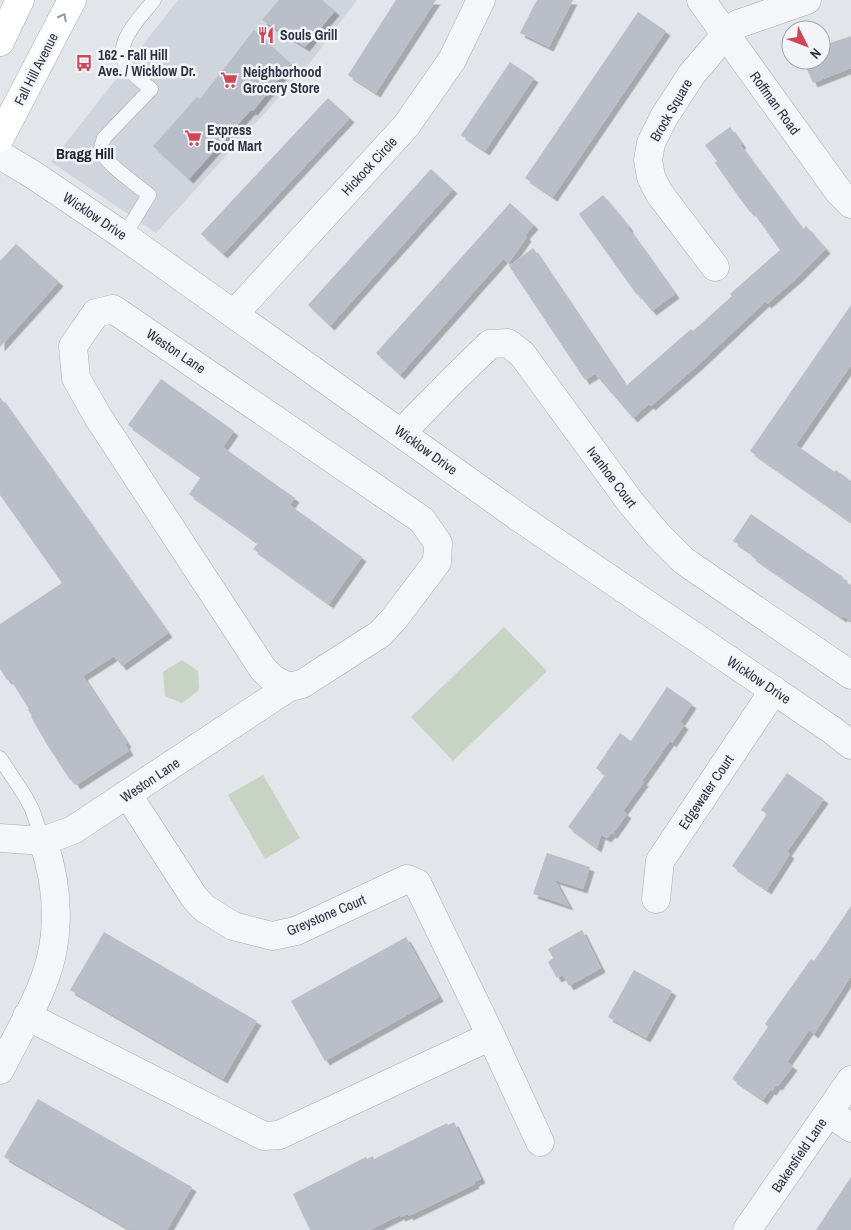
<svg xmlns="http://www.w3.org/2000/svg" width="851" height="1230" font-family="'Archivo Narrow',sans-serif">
  <defs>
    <filter id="shadow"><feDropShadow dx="4.5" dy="4.5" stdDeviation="0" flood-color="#0004"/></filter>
  </defs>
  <rect width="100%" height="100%" fill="#e2e5ea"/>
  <!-- built -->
  <path fill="#d0d4dc" d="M178,0H357L309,64L156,233L51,162Z"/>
  <!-- green -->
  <g fill="#c7d4c3">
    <path d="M504,627L547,671L453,761L411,717Z"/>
    <path d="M182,660L198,671L199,690L182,703L165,696L163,672Z"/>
    <path d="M263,775L300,838L265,859L228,795Z"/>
  </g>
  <!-- building -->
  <g fill="#b9bec8" filter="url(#shadow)">
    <path d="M279,0H322L335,11L305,47L262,20Z"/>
    <path d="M396,0H436L376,93L348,75Z"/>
    <path d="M537,0H573L549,47L520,33Z"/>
    <path d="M638,12L666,31L553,197L525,178Z"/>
    <path d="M254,30L291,64L253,111L251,110L189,179L153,146L197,97L200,99Z"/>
    <path d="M851,36V68L813,83L803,60H821V46Z"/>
    <path d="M510,62L534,78L485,151L461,135Z"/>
    <path d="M328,98L350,118L223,254L201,234Z"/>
    <path d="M730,127L742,144L740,145L803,230L806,226L826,249L797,278L767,304L765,302L697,366L651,406L649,404L633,418L595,374L585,380L509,266L533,248L626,386L691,329L693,331L732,296L730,294L780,250L752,211L750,212L738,196L715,163L717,161L705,145Z"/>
    <path d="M431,169L453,189L330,326L308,305Z"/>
    <path d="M603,195L629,227L628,228L643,249L675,294L652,311L638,294L637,295L579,214Z"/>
    <path d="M510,203L534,225L525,235L527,237L508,264L504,258L400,375L376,353Z"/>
    <path d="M16,244L59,282L0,347V261Z"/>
    <path d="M851,305V365L796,445L835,472L836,470L851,481V522L750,451Z"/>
    <path d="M161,379L234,431L223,447L295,498L290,505L362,557L329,604L253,549L258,543L189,494L201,477L128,425Z"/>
    <path d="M0,397L168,633L122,666L114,656L83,676L127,743L125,744L129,751L76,785L72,779L70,780L46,743L31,717L32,716L28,710L29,709L10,679L7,680L0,669V624L62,583L0,495Z"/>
    <path d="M751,514L843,577L842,579L851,585V621L843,616L842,618L787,581L751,556L752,554L733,541Z"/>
    <path d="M667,687L692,704L680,722L684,725L672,743L670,741L642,781L644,782L623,811L627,814L613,834L611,833L607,838L601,835L597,848L568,827L605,775L596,768L620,733L631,741Z"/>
    <path d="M787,773L824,799L787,852L790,854L767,890L732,866L767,814L761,810Z"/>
    <path d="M547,853L590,867L583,889L555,880L569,906L533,894Z"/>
    <path d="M851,906V976L814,1034L809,1030L787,1062L793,1066L778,1086L776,1085L772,1091L770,1090L763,1100L732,1079L768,1027L765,1024L811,959L814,961Z"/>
    <path d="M582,930L601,968L569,986L563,975L557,978L548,962L553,958L548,949Z"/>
    <path d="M104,932L257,1021L223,1079L70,990Z"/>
    <path d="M406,937L439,997L325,1061L291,1001Z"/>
    <path d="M634,970L672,991L646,1038L608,1017Z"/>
    <path d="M38,1099L192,1187L167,1230H131L4,1157Z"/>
    <path d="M454,1122L481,1179L474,1182L475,1184L409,1216L408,1214L401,1217L400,1215L370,1230H310L293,1194L366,1157L367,1159L373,1156L374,1159L447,1123L448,1125Z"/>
    <path d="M851,1177V1230H816Z"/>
  </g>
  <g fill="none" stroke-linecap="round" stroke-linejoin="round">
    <!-- lane casing -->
    <g stroke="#a7acb5" stroke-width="15">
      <g id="lane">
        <path d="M124,236L149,195C138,185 103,163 101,149C101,145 103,142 104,138L151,89C143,82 134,76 128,68C110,45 141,17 154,0"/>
        <path d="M0,758L25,796L32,809L43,841"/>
      </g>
    </g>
    <!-- street casing -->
    <g stroke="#a7acb5" stroke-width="29">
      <g id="street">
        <path d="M701,0L839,192L851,204"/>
        <path d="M0,155L32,174L124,236L520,518L832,730L851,745"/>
        <path d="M715,267L659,193L651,177L648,160L651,143L664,117L692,74L726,34L738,24L807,0"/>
        <path d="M113,309L422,520L438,543L437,562L394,619L380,634L302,684L289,687L273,679L263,669L98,417L76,378L73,346L96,313Z"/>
        <path d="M234,314L406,126L452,60L481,0"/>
        <path d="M401,433L452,381L490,344L508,343L522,354L631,503L658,535L684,561L851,675"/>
        <path d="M128,795L194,897L204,908L233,926L272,936L296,931L407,879L417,883L491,1036L540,1142"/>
        <path d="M0,838L43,841L73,830L289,687"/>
        <path d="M656,899L660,861L774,690"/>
        <path d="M27,1016L264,1136L279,1135L491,1036"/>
        <path d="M0,1070C17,1035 42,996 51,958C60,919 56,879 43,841"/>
        <path d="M829,1112L851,1128"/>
        <path d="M747,1230L851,1080"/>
      </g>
    </g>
    <!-- secondary casing -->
    <g stroke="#a7acb5" stroke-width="29">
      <g id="secondary">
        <path d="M0,42L20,0"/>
        <path d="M0,138L72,0"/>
      </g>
    </g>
    <!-- lane -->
    <use href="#lane" stroke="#f5f6f9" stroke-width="14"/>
    <!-- street -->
    <use href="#street" stroke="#f5f6f9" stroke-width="28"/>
    <!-- secondary -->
    <use href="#secondary" stroke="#fff" stroke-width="28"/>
  </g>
  <!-- one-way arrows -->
  <defs><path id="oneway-chevron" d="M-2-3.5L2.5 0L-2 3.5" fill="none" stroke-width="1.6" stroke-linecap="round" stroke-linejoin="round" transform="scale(1.25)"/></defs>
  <use stroke="#9498a1" href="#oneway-chevron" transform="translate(63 17) rotate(-63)"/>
  <!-- icons -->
  <defs>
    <g id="restaurant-bare" transform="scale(1.35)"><path d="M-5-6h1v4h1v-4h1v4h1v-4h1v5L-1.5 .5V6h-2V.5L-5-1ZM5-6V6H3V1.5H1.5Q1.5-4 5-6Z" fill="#cf4756" stroke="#f2f4f8" stroke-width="2.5" paint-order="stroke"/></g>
    <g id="bus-bare" transform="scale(1.35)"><path d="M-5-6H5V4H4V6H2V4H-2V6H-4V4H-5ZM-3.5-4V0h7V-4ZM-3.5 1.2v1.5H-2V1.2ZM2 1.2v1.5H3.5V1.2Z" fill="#cf4756" stroke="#f2f4f8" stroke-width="2.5" paint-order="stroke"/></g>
    <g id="supermarket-bare" transform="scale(1.35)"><path d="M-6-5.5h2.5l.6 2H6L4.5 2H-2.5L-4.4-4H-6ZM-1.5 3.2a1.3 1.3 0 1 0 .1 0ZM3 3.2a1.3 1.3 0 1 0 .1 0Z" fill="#cf4756" stroke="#f2f4f8" stroke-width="2.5" paint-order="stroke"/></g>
  </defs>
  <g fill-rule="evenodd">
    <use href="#restaurant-bare" x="266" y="35"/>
    <use href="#bus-bare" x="84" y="63"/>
    <use href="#supermarket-bare" x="229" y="80"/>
    <use href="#supermarket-bare" x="193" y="138"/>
  </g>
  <g text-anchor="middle" stroke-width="5" stroke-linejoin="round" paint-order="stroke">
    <!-- poi labels -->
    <g font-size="14" font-weight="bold" fill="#2a3243" stroke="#f2f4f8" text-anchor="start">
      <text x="280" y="40">Souls Grill</text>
      <text x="98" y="60">162 - Fall Hill<tspan x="98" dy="16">Ave. / Wicklow Dr.</tspan></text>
      <text x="243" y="77">Neighborhood<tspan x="243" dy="16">Grocery Store</tspan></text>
      <text x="207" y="135">Express<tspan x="207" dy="16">Food Mart</tspan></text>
    </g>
    <!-- street labels -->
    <g font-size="14" fill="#2a3243" stroke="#f2f4f8">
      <text transform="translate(36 69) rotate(-63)" y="5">Fall Hill Avenue</text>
      <text transform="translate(775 103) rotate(54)" y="5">Roffman Road</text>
      <text transform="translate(671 110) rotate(-60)" y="5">Brock Square</text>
      <text transform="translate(369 166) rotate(-47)" y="5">Hickock Circle</text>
      <text transform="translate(95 216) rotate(34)" y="5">Wicklow Drive</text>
      <text transform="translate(176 351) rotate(34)" y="5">Weston Lane</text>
      <text transform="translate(426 450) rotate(36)" y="5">Wicklow Drive</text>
      <text transform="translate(612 477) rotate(53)" y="5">Ivanhoe Court</text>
      <text transform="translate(759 680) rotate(34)" y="5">Wicklow Drive</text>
      <text transform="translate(150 780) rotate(-34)" y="5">Weston Lane</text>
      <text transform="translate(706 792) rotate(-56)" y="5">Edgewater Court</text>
      <text transform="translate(326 915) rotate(-23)" y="5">Greystone Court</text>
      <text transform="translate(799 1155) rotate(-56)" y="5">Bakersfield Lane</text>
    </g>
    <!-- neighbourhood labels -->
    <g font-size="15" font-weight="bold" fill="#1c2333" stroke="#f2f4f8">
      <text x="85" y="159">Bragg Hill</text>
    </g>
  </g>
  <!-- north arrow -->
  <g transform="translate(806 45) rotate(132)"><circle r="24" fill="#f2f4f8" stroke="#a2a6b0"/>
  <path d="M0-4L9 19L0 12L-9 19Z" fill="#cf4756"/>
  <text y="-8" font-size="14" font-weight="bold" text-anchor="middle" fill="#2a3243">N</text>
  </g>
</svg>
